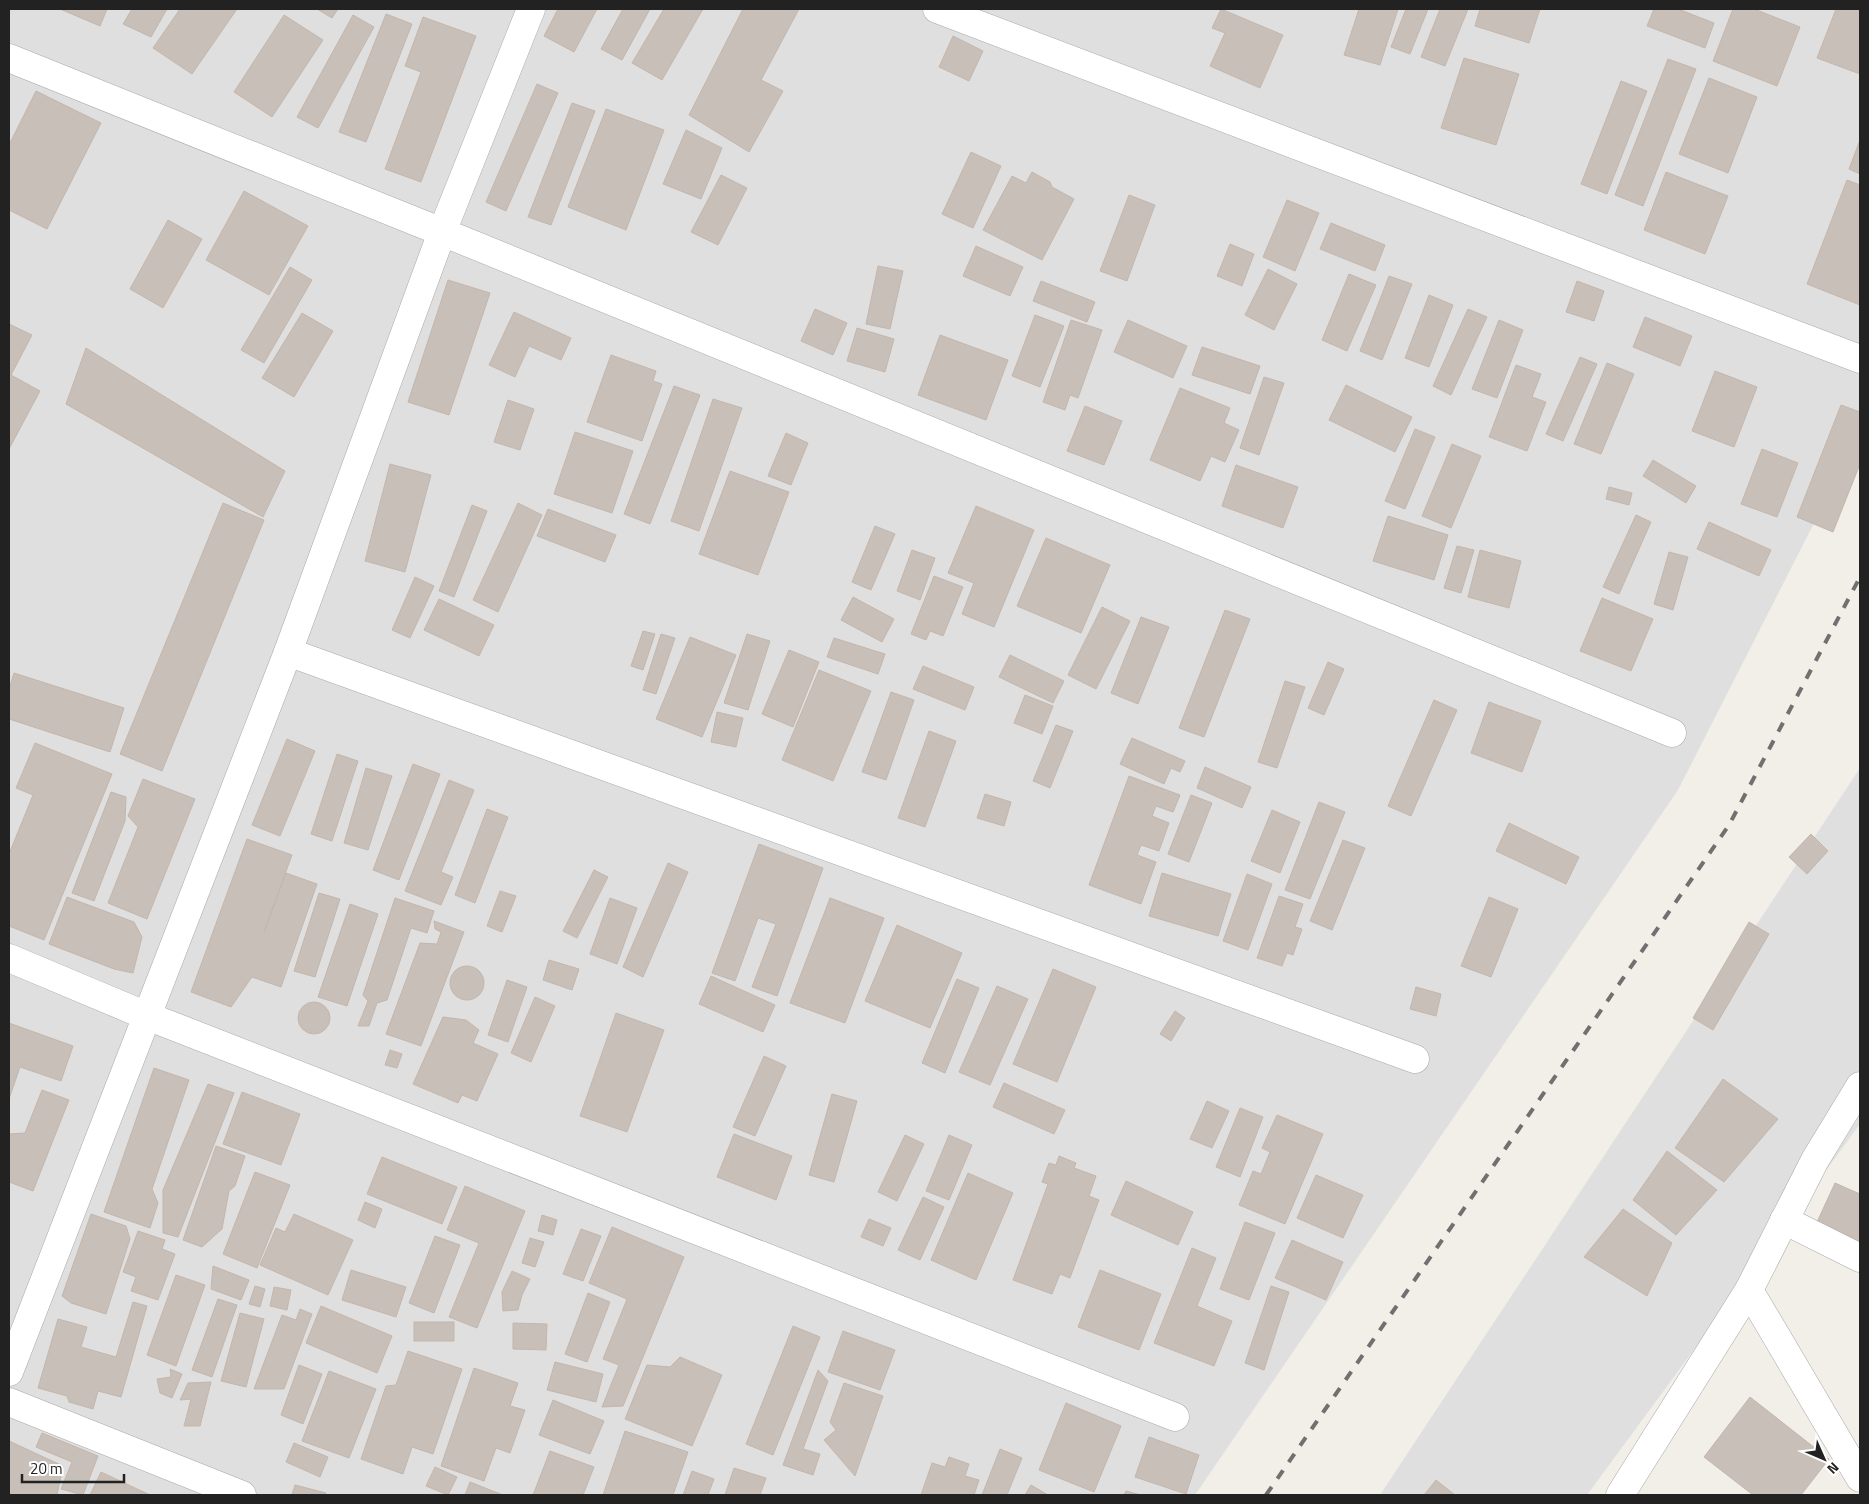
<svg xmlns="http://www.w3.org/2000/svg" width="1869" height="1504" font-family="'Titillium Web',sans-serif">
  <rect width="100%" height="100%" fill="#f2efe9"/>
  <!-- residential -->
  <g fill="#e0dfdf">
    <path d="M9,9H1860V433L1678,790L1195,1495H9Z"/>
    <path d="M1860,768V1124L1587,1495H1380Z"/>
  </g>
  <!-- building -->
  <g fill="#c7bfb8" stroke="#c4b6ab">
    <path d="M60,9H107L100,26Z"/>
    <path d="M132,9H167L151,37L123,24Z"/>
    <path d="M180,9H237L192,74L153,48Z"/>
    <path d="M317,9H338L332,18Z"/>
    <path d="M558,9H597L574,52L544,36Z"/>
    <path d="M623,9H650L622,60L601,49Z"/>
    <path d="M664,9H703L662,80L632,63Z"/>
    <path d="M743,9H799L761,80L783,91L749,152L689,115Z"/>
    <path d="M1221,9L1283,35L1260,88L1210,66L1225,33L1212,28Z"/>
    <path d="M1359,9H1398L1380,65L1344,55Z"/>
    <path d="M1406,9H1428L1410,54L1391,47Z"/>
    <path d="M1440,9H1468L1445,66L1421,57Z"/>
    <path d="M1480,9H1540L1529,43L1475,26Z"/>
    <path d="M1654,9H1678L1714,23L1705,48L1647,26Z"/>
    <path d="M1733,9H1754L1800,27L1777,86L1713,61Z"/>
    <path d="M1836,9H1860V74L1817,58Z"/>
    <path d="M386,14L412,24L366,142L339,132Z"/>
    <path d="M284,15L323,40L272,117L234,92Z"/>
    <path d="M353,15L374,27L318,128L297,117Z"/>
    <path d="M423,17L476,36L421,182L385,169L421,72L405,66Z"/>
    <path d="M953,36L983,51L969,81L939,67Z"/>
    <path d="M1464,58L1519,74L1496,145L1441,128Z"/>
    <path d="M1668,59L1696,69L1643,206L1615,195Z"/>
    <path d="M1709,78L1757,97L1728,173L1679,154Z"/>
    <path d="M1621,81L1647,91L1607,194L1581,184Z"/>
    <path d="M537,84L558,93L506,211L486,202Z"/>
    <path d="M36,91L101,123L47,229L9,210V145Z"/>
    <path d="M572,103L595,111L551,225L528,217Z"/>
    <path d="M606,109L664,130L626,230L568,207Z"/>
    <path d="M686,130L722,148L701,199L663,184Z"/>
    <path d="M1860,140V174L1849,169Z"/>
    <path d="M971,152L1001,166L973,228L942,214Z"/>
    <path d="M1032,172L1050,182L1052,187L1074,199L1042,260L983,230L1012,176L1026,183Z"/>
    <path d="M1666,172L1728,196L1705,254L1644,230Z"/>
    <path d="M721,175L747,188L718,245L691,232Z"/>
    <path d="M1847,180L1860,185V305L1807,284Z"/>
    <path d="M244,191L308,226L269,295L206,260Z"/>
    <path d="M1129,195L1155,205L1127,281L1100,271Z"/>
    <path d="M1287,200L1319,213L1295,271L1263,257Z"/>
    <path d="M168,220L202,239L163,308L130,289Z"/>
    <path d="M1331,223L1385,245L1375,271L1320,249Z"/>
    <path d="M1230,244L1254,254L1242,286L1217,276Z"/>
    <path d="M976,246L1023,267L1010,296L963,276Z"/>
    <path d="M878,266L903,271L890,329L866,324Z"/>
    <path d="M290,267L312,280L264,363L241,350Z"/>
    <path d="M1268,269L1297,284L1274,330L1245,315Z"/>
    <path d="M1349,274L1376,285L1347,351L1322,340Z"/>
    <path d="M1389,276L1412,284L1382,360L1360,351Z"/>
    <path d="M448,280L490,293L449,415L408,402Z"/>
    <path d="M1041,281L1095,302L1087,322L1033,301Z"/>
    <path d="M1577,281L1604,291L1594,321L1566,312Z"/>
    <path d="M1429,295L1453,305L1429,367L1405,358Z"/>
    <path d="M815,309L847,323L833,355L801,341Z"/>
    <path d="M1468,309L1487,317L1451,395L1433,386Z"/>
    <path d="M514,312L571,338L561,360L529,346L515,377L489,365Z"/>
    <path d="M302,313L333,331L294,397L262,378Z"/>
    <path d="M1035,315L1064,326L1040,387L1012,376Z"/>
    <path d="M1645,317L1692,336L1680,366L1633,347Z"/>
    <path d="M1071,320L1102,330L1078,398L1070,395L1065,410L1043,402Z"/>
    <path d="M1128,320L1187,346L1173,378L1114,352Z"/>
    <path d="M1499,320L1523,330L1497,398L1472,389Z"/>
    <path d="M9,324L32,335L11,375L40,391L9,449Z"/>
    <path d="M857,328L894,339L885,372L847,361Z"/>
    <path d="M940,335L1008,360L986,420L918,395Z"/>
    <path d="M1202,347L1260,366L1250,394L1192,375Z"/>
    <path d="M86,348L285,471L263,517L66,404Z"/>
    <path d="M611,355L656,371L653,381L662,384L642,441L587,422Z"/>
    <path d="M1580,357L1597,364L1563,441L1546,434Z"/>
    <path d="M1607,363L1634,374L1601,454L1574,444Z"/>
    <path d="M1516,365L1541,374L1532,397L1546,402L1527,451L1489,437Z"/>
    <path d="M1715,371L1757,387L1734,447L1692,431Z"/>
    <path d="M1264,377L1284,383L1259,455L1240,448Z"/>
    <path d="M1346,385L1412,417L1395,452L1329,420Z"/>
    <path d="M674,386L700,395L650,524L624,514Z"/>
    <path d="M1180,388L1230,408L1224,423L1239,430L1225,462L1211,456L1200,481L1150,460Z"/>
    <path d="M713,399L742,408L699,531L671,521Z"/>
    <path d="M508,400L534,409L520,450L494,442Z"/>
    <path d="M1841,405L1860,412V464L1833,532L1797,517Z"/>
    <path d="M1085,406L1122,421L1104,465L1067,451Z"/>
    <path d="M1415,429L1435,437L1405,509L1385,501Z"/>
    <path d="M575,432L633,451L612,513L554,494Z"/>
    <path d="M786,433L808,443L791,485L768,476Z"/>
    <path d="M1452,444L1481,456L1451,528L1422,516Z"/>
    <path d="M1762,449L1798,463L1777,517L1741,504Z"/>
    <path d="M1653,460L1696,486L1686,503L1643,476Z"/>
    <path d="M390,464L431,475L405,572L365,561Z"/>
    <path d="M1236,465L1298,487L1283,528L1222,506Z"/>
    <path d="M730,471L789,492L758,575L699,554Z"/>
    <path d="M1609,487L1632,493L1629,505L1606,499Z"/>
    <path d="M223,503L264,520L162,771L120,754Z"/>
    <path d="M518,503L542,515L498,612L473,600Z"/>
    <path d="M472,505L487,511L454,597L439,591Z"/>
    <path d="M976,506L1034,530L994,627L962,614L974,583L948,573Z"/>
    <path d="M548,509L616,535L605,562L537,536Z"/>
    <path d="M1636,515L1651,522L1619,594L1603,587Z"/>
    <path d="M1388,516L1448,535L1434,580L1373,561Z"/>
    <path d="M1709,522L1771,550L1759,576L1697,549Z"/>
    <path d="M875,526L895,534L871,590L852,582Z"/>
    <path d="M1046,538L1110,565L1081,633L1017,606Z"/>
    <path d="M1457,546L1474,550L1461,593L1444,588Z"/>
    <path d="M912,550L935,558L920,600L897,591Z"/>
    <path d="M1480,550L1521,561L1509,608L1468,597Z"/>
    <path d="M1669,552L1688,557L1673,610L1654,604Z"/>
    <path d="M934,576L963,587L943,636L930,631L926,640L911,634Z"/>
    <path d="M415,577L434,586L410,638L392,630Z"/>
    <path d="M853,597L894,619L882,642L841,620Z"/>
    <path d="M1602,598L1653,619L1631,671L1580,651Z"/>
    <path d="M439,599L494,625L479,656L424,630Z"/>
    <path d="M1102,607L1130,621L1096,689L1068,675Z"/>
    <path d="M1225,610L1250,619L1204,737L1179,728Z"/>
    <path d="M1141,617L1169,627L1138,704L1111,693Z"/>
    <path d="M643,631L655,634L643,670L631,666Z"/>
    <path d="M661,634L675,638L656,694L643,690Z"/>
    <path d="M747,634L770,641L748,710L724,703Z"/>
    <path d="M690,637L736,655L702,737L656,719Z"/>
    <path d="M834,638L885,654L878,674L827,657Z"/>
    <path d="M789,650L819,662L793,727L762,714Z"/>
    <path d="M1010,655L1064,681L1053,703L999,677Z"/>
    <path d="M1328,662L1344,669L1324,715L1308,708Z"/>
    <path d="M923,666L974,687L965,710L913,689Z"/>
    <path d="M819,670L871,691L833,781L782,760Z"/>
    <path d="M14,673L124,708L110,752L9,719V689Z"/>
    <path d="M1285,681L1305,687L1277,768L1258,762Z"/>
    <path d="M891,692L914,700L886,780L862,772Z"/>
    <path d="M1025,695L1053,706L1042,734L1014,723Z"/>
    <path d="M1434,700L1457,710L1411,816L1388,806Z"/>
    <path d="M1489,702L1541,721L1522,772L1471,753Z"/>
    <path d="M717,712L743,718L736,747L711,742Z"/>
    <path d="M1056,725L1073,731L1050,788L1033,781Z"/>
    <path d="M929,731L956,741L925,827L898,818Z"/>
    <path d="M1132,738L1185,761L1180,772L1171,768L1164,784L1120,764Z"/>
    <path d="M287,739L315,751L280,836L252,825Z"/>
    <path d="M35,743L112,774L44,940L9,926V854L33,795L16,788Z"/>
    <path d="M337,754L358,761L332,841L311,834Z"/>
    <path d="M413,764L440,774L399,880L373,870Z"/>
    <path d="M1205,767L1251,787L1242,808L1197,788Z"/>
    <path d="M366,768L392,776L368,850L344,843Z"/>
    <path d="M1129,776L1180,795L1173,812L1156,806L1152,816L1169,823L1159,851L1141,845L1137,855L1156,862L1141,904L1089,885Z"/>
    <path d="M143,779L195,799L147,919L108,903L138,827L128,816Z"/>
    <path d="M449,780L474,790L441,872L453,877L441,905L405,891Z"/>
    <path d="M111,792L126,797L125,821L94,901L72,893Z"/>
    <path d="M985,794L1011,802L1004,826L977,818Z"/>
    <path d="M1191,795L1212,803L1189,862L1168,854Z"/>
    <path d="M1319,802L1345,812L1310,899L1285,890Z"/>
    <path d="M487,809L508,817L475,903L455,895Z"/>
    <path d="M1272,810L1300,822L1280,873L1251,861Z"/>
    <path d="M1509,823L1579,857L1566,884L1496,851Z"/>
    <path d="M1811,834L1828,851L1807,874L1789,857Z"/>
    <path d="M247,839L292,855L264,932L286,873L317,884L281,987L252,977L231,1007L191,992Z"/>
    <path d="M1343,840L1365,848L1332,930L1310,921Z"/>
    <path d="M759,844L823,868L777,996L752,987L776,924L758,918L735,981L712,973Z"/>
    <path d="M668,863L688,872L643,977L623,967Z"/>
    <path d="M594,870L608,877L577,938L563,931Z"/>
    <path d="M1162,873L1231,894L1218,936L1149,916Z"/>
    <path d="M1247,874L1272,884L1248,950L1223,941Z"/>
    <path d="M500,891L516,896L502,932L487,926Z"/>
    <path d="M319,893L340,899L315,977L294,971Z"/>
    <path d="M1279,896L1303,904L1295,927L1302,929L1293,955L1287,953L1282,966L1257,958Z"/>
    <path d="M67,897L134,922L142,937L133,973L114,969L49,944Z"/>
    <path d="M1489,897L1518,909L1491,977L1461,966Z"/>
    <path d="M395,898L434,911L427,933L411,928L387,1000L377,1003L369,1026H358L368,1001L363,995Z"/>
    <path d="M610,898L637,908L617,964L590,954Z"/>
    <path d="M830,898L884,918L845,1023L790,1003Z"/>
    <path d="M350,904L378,914L347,1006L318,997Z"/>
    <path d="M434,921L464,932L421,1046L386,1034L420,943L437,944L441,932L435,929Z"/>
    <path d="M1749,922L1769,934L1713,1030L1693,1018Z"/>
    <path d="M897,925L962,953L930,1028L865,1001Z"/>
    <path d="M549,960L579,969L572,990L543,980Z"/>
    <circle cx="467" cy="983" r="17"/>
    <path d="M1053,969L1096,987L1057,1082L1013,1064Z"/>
    <path d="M711,976L775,1005L763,1032L699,1004Z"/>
    <path d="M957,979L979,988L945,1073L922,1063Z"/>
    <path d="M507,980L527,987L508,1042L488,1035Z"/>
    <path d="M997,986L1028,999L990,1085L959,1072Z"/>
    <path d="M1416,987L1441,994L1436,1016L1410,1009Z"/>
    <path d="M535,997L555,1006L531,1062L511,1053Z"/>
    <circle cx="314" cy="1018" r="16"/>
    <path d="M1175,1011L1185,1018L1171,1041L1160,1034Z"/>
    <path d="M616,1013L664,1030L627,1132L580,1116Z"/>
    <path d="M443,1017L466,1020L479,1030L473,1043L498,1054L477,1101L462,1095L458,1103L413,1084Z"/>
    <path d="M9,1023L73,1046L61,1081L20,1067L9,1099Z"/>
    <path d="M390,1050L402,1054L397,1068L385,1065Z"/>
    <path d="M764,1056L786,1066L755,1136L733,1127Z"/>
    <path d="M154,1068L189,1080L152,1189L158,1203L150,1228L104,1212Z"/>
    <path d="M1723,1079L1778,1119L1724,1182L1675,1148Z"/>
    <path d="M1004,1083L1065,1110L1054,1134L993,1107Z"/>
    <path d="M208,1084L234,1093L178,1237L163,1233V1190Z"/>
    <path d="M42,1090L69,1100L33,1191L9,1182V1134L25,1133Z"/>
    <path d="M242,1092L300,1114L281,1165L223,1144Z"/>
    <path d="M832,1094L857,1101L834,1182L809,1175Z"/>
    <path d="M1207,1101L1229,1111L1212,1148L1190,1139Z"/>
    <path d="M1240,1108L1263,1117L1240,1177L1216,1167Z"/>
    <path d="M1277,1115L1323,1134L1285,1224L1239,1205L1253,1171L1261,1174L1270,1152L1262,1148Z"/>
    <path d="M734,1134L792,1156L776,1200L717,1177Z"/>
    <path d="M905,1135L924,1144L897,1201L878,1192Z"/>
    <path d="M949,1135L972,1145L949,1200L926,1191Z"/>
    <path d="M216,1146L245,1156L235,1186L229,1191L222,1229L202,1247L183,1240Z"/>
    <path d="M1667,1151L1717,1190L1676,1235L1633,1200Z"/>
    <path d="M1059,1156L1076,1163L1074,1168L1096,1176L1089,1196L1099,1200L1070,1278L1060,1274L1052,1294L1013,1280L1048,1184L1042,1182L1049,1163L1056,1165Z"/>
    <path d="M382,1157L457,1187L442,1224L367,1194Z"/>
    <path d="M255,1172L290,1185L257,1268L223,1254Z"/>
    <path d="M968,1173L1013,1193L976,1280L931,1260Z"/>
    <path d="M1316,1175L1363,1195L1343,1238L1297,1218Z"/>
    <path d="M1126,1181L1193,1212L1178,1245L1111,1215Z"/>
    <path d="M1835,1183L1860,1194V1254L1812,1233Z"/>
    <path d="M465,1186L525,1211L477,1328L449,1317L479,1243L447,1230Z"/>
    <path d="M923,1197L944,1207L920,1260L898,1250Z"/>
    <path d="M365,1202L382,1209L375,1228L358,1220Z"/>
    <path d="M1623,1209L1672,1243L1647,1296L1584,1257Z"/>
    <path d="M91,1214L126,1226L130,1239L106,1314L71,1303L62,1296Z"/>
    <path d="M294,1214L353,1240L328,1295L260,1265L276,1228L285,1232Z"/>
    <path d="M542,1215L557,1220L553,1235L538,1231Z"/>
    <path d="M869,1219L891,1228L883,1246L861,1237Z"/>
    <path d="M1245,1222L1275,1233L1249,1300L1220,1289Z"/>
    <path d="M612,1227L684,1257L623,1406L602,1407L619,1365L603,1359L627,1299L589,1283Z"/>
    <path d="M581,1229L601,1236L583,1281L563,1274Z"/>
    <path d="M138,1231L165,1240L162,1249L175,1254L158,1300L131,1291L136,1277L123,1272Z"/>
    <path d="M435,1236L460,1245L434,1313L409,1303Z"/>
    <path d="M530,1238L544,1242L535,1267L522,1263Z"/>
    <path d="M1292,1240L1343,1262L1326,1300L1275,1278Z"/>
    <path d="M1192,1248L1216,1258L1197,1306L1232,1321L1214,1366L1154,1343Z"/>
    <path d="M213,1266L249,1280L241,1300L211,1289Z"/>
    <path d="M351,1270L406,1287L396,1317L342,1300Z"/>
    <path d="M1100,1270L1161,1294L1139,1350L1078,1327Z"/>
    <path d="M512,1271L530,1279L522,1295L518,1310L503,1311L502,1292Z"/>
    <path d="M176,1275L205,1285L176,1366L147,1355Z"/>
    <path d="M255,1286L265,1289L260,1307L249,1304Z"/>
    <path d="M1271,1286L1289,1292L1264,1370L1245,1363Z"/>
    <path d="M274,1287L291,1290L287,1310L270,1306Z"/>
    <path d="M588,1293L610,1302L587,1362L565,1354Z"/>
    <path d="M218,1299L237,1305L212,1377L192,1370Z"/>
    <path d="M133,1302L147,1306L121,1397L98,1391L93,1409L69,1402L67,1396L38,1388L58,1319L87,1327L81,1347L116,1357Z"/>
    <path d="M321,1306L392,1336L377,1373L306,1343Z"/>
    <path d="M300,1309L312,1314L284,1389H254L282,1315L296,1320Z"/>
    <path d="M240,1313L264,1319L246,1387L221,1381Z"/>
    <rect x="414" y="1322" width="40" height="19"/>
    <path d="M513,1323L547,1324L546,1350L513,1349Z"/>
    <path d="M793,1326L820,1337L773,1455L746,1444Z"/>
    <path d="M843,1331L895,1350L880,1390L828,1372Z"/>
    <path d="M408,1351L462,1369L433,1454L412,1447L403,1474L361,1459L386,1386L396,1385Z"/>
    <path d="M680,1357L722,1375L692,1446L625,1419L647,1365L670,1367Z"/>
    <path d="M555,1362L603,1374L596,1402L547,1390Z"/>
    <path d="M299,1365L322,1374L303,1424L281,1415Z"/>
    <path d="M474,1368L518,1383L510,1406L525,1410L510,1453L496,1448L484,1481L441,1466Z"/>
    <path d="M170,1369L182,1374L172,1398L160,1393L157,1379L171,1377Z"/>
    <path d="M818,1370L828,1381L803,1449L820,1454L813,1475L783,1465Z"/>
    <path d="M329,1371L376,1389L349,1458L302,1441Z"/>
    <path d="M211,1382L200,1426H184L191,1399L180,1400L188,1383Z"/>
    <path d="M844,1383L883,1396L855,1476L824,1440L836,1430L830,1422Z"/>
    <path d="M1750,1397L1829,1459L1801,1495H1753L1704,1457Z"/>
    <path d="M553,1400L604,1421L590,1454L539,1435Z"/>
    <path d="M1066,1403L1121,1426L1094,1492L1039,1470Z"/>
    <path d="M625,1431L688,1452L673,1495H603Z"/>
    <path d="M42,1433L98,1456L83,1495L61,1489L72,1462L36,1447Z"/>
    <path d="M1149,1437L1199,1455L1186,1494L1135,1477Z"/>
    <path d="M9,1441L63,1466L57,1495H9Z"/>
    <path d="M294,1443L328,1457L320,1477L286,1462Z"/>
    <path d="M1000,1449L1022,1458L1007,1495H982Z"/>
    <path d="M550,1451L594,1467L583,1495H533Z"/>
    <path d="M949,1457L969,1464L965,1476L979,1480L974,1495H921L932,1463L945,1467Z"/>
    <path d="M435,1467L457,1477L448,1495L426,1486Z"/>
    <path d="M734,1468L766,1478L760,1495H725Z"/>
    <path d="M692,1471L714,1479L708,1495H683Z"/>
    <path d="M101,1472L150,1495H90Z"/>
    <path d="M1436,1480L1455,1495H1424Z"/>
    <path d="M470,1482L503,1495H465Z"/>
    <path d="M295,1485L326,1493L325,1495H292Z"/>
    <path d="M1031,1485L1048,1495H1025Z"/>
    <path d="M1126,1491L1141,1495H1124Z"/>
  </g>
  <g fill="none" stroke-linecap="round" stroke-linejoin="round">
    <!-- minor casing -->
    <g stroke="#a9a9a9" stroke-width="29">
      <g id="minor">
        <path d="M937,9L1860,359"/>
        <path d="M9,58L442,232L1672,733"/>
        <path d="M288,652L1415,1059"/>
        <path d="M9,958L147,1016L1175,1417"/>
        <path d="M1784,1220L1860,1258"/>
        <path d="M1749,1290L1860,1478"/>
        <path d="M9,1372L288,652L442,232L531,9"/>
        <path d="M9,1402L242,1495"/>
        <path d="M1620,1495L1749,1290L1815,1160L1860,1086"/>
      </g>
    </g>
    <!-- minor -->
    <use href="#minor" stroke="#fff" stroke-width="28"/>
    <!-- rail -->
    <path stroke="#707070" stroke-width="4" stroke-dasharray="10 10" stroke-linecap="butt" d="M1266,1495L1729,825L1860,577"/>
  </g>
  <!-- border -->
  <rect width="1869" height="1504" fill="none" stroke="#222222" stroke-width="20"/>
  <!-- north arrow -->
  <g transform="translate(1824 1459) rotate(135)" stroke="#ffffff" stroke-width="4" paint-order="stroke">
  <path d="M0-4L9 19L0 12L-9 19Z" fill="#222222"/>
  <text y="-8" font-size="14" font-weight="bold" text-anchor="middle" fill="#222222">N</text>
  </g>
  <!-- scale -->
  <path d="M22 1474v8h102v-8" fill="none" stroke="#222222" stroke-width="2.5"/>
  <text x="30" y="1474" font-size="15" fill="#222222" stroke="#ffffff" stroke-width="4" paint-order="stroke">20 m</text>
</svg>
